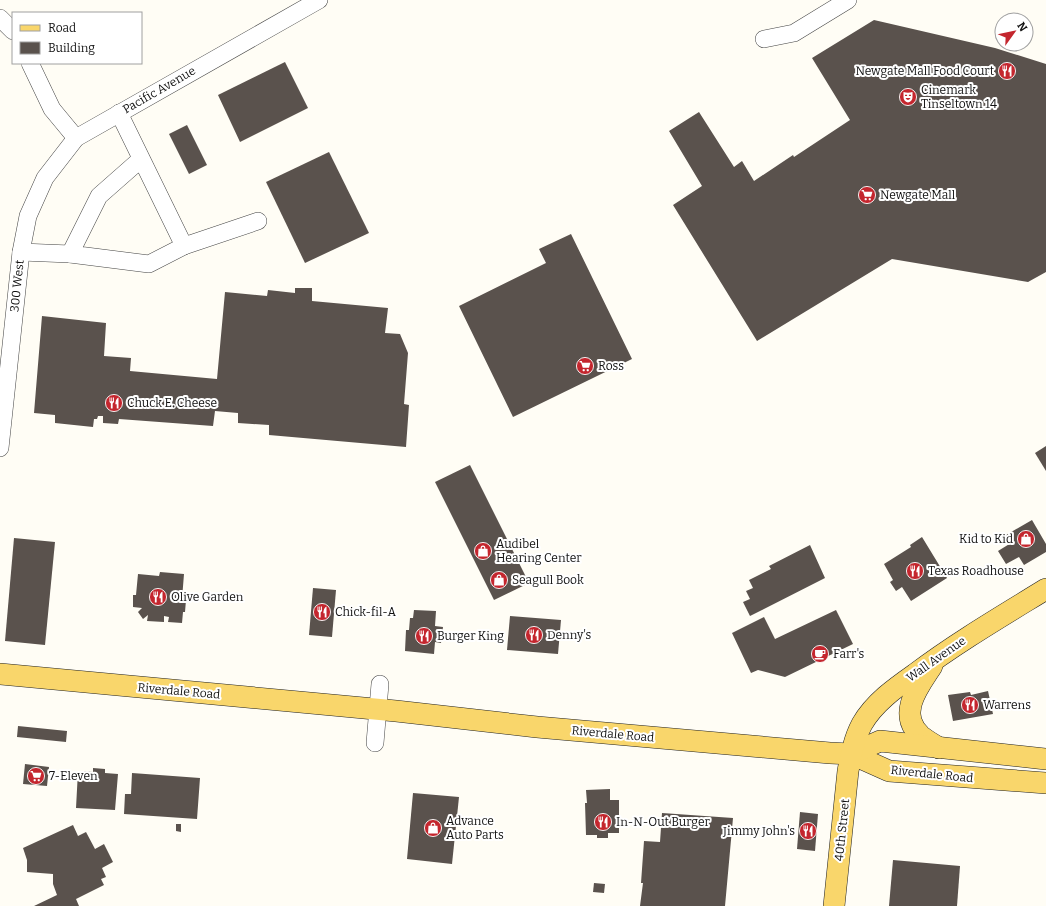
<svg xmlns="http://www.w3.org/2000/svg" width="1046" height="906" font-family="Bitter,serif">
  <rect width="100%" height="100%" fill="#fffdf5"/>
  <!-- building -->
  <g fill="#5a524d">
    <path d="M874,20L995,48L1046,64V272L1028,282L892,259L757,341L673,205L702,186L669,131L699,112L734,167L742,161L754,181L793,155L794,157L850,120L812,58Z"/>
    <path d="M285,62L308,108L240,142L218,95Z"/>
    <path d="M187,125L207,165L189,174L169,134Z"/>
    <path d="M329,152L369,233L305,263L266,182Z"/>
    <path d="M571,234L632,359L513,417L459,306L546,263L539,249Z"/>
    <path d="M295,288H312V301L388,308L385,333L400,334L408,353L404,404L409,405L406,447L269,435V425L238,423V413L215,411L213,426L119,419L118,424L103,423V416H98L97,419H94L93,427L55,423V415L34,413L42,316L106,323L104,356L131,358L130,371L217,379L225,292L267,296L268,290L295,293Z"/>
    <path d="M1046,446V471L1035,453Z"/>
    <path d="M470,465L529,583L494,600L435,482Z"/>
    <path d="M1032,520L1046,544V552L1024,565L1019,557L1006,564L998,551L1011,543L1006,535Z"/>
    <path d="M922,537L947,578L911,601L902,587L896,591L890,582L893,580L884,564L911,547L910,545Z"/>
    <path d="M14,538L55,542L45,645L5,641Z"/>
    <path d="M810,545L825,578L750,616L743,602L750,599L746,591L753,588L749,580L771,569L769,566Z"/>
    <path d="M160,572L184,574L182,599L186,600L185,612H183L182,623L168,622L169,617L164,616V622L147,621L148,615L143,619L138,612L142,608L133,607V595H136L138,574L159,576Z"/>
    <path d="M313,588L336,590L332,637L309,635Z"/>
    <path d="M414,610L436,611L435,626L443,627L441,643L435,642L434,654L405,651L406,630H409L410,618H413Z"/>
    <path d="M836,610L853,644L785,677L758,670L751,673L732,633L764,617L775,639Z"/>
    <path d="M510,616L561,620L558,654L507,650Z"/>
    <path d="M988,691L993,714L953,721L948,695L970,692L971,695Z"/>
    <path d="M18,726L67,731L66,742L17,737Z"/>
    <path d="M25,764L49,767L47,786L23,784Z"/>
    <path d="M93,768L105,769V773L118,774L115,810L76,808L78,771L93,772Z"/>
    <path d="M132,773L200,778L197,819L124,814L125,794H131Z"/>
    <path d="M610,789V800H619V833H608V838H597V835H586L585,803H587L586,790Z"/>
    <path d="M413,793L459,797L452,864L407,859Z"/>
    <path d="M800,812L818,814L815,851L797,849Z"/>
    <path d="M662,813L733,818L725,906H640L643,883H641L644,841L660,842Z"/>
    <path d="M176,824H181V832L176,831Z"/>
    <path d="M73,825L78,836L86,832L95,849L104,844L113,862L102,868L106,877L101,879L104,885L76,899L79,906H34L57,895L53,884V874L27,872V860L23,848Z"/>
    <path d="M893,860L960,866L957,906H889Z"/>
    <path d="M594,883L605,884L604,893L593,892Z"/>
  </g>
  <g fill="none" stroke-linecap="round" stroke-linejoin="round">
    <!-- minor casing -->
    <g stroke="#444" stroke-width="18">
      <g id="minor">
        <path d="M0,18L13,31"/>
        <path d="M764,39L794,33L848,0"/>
        <path d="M30,63L52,109L76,138"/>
        <path d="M119,113L184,246L149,264L70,254L99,196L141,159"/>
        <path d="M184,246L258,221"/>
        <path d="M21,252L70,254"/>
        <path d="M0,448L21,252L28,216L45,178L76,138L319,0"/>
        <path d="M375,743L380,684"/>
      </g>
    </g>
    <!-- major casing -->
    <g stroke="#222" stroke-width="22">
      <g id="major">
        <path d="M932,666C919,686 896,714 921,736C926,740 933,744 939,748"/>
        <path d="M0,674L396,711L537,727L830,753L851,754L889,771L1046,783"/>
        <path d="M851,754L880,741L1046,759"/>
        <path d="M834,906L848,771C851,755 854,739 862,724C874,703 895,688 915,674C956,643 1002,616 1046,589"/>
      </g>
    </g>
    <!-- minor -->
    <use href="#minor" stroke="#fff" stroke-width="17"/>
    <!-- major -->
    <use href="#major" stroke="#f9d66b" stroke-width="21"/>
  </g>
  <!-- icons -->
  <defs>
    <g id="restaurant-disc" transform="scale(0.9)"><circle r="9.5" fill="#c4262e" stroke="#fff"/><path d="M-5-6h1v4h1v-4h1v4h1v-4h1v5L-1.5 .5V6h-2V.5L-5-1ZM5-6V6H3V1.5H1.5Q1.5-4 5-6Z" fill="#fff"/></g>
    <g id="theatre-disc" transform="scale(0.9)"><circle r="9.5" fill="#c4262e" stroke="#fff"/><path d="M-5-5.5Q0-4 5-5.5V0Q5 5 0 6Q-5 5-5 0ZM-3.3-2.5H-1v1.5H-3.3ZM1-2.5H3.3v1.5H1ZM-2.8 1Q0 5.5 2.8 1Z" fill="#fff"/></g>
    <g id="supermarket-disc" transform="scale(0.9)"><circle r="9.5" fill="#c4262e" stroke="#fff"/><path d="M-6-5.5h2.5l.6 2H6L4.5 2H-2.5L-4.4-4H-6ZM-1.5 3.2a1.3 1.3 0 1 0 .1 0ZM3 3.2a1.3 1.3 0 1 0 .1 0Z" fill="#fff"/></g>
    <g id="shop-disc" transform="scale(0.9)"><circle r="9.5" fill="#c4262e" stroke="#fff"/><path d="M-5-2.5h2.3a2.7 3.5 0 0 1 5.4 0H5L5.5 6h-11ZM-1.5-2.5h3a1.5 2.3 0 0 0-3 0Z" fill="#fff"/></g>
    <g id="cafe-disc" transform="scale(0.9)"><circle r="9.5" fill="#c4262e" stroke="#fff"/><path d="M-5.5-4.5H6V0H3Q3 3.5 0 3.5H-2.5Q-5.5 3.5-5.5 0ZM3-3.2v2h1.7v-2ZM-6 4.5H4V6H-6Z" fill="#fff"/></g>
  </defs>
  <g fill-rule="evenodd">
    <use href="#restaurant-disc" x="1007" y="71"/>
    <use href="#theatre-disc" x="908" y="97"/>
    <use href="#supermarket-disc" x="867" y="195"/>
    <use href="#supermarket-disc" x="585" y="366"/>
    <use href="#restaurant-disc" x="114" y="403"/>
    <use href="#shop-disc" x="1026" y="539"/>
    <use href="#shop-disc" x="483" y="551"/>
    <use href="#restaurant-disc" x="915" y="571"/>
    <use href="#shop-disc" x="499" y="580"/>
    <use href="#restaurant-disc" x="158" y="597"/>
    <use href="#restaurant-disc" x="322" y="612"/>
    <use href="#restaurant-disc" x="534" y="635"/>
    <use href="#restaurant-disc" x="424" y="636"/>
    <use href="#cafe-disc" x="820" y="654"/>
    <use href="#restaurant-disc" x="970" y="705"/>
    <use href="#supermarket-disc" x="36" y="776"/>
    <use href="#restaurant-disc" x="603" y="822"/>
    <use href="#shop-disc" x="433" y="828"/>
    <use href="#restaurant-disc" x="808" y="831"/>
  </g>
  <g text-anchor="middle" stroke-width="4" stroke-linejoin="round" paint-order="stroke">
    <!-- poi labels -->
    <g font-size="12" fill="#111" stroke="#fff" text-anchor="start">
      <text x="994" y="75" text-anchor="end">Newgate Mall Food Court</text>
      <text x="921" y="94">Cinemark<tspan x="921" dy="14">Tinseltown 14</tspan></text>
      <text x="880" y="199">Newgate Mall</text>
      <text x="598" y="370">Ross</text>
      <text x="127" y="407">Chuck E. Cheese</text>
      <text x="1013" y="543" text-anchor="end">Kid to Kid</text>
      <text x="496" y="548">Audibel<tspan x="496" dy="14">Hearing Center</tspan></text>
      <text x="928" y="575">Texas Roadhouse</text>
      <text x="512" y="584">Seagull Book</text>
      <text x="171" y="601">Olive Garden</text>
      <text x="335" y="616">Chick-fil-A</text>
      <text x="547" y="639">Denny's</text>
      <text x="437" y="640">Burger King</text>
      <text x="833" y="658">Farr's</text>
      <text x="983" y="709">Warrens</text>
      <text x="49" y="780">7-Eleven</text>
      <text x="446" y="825">Advance<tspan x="446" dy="14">Auto Parts</tspan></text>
      <text x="616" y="826">In-N-Out Burger</text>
      <text x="795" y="835" text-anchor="end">Jimmy John's</text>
    </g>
    <!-- street labels -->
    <g font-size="12" fill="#111" stroke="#fff">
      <text transform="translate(159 90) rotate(-30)" y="4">Pacific Avenue</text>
      <text transform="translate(17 286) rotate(-84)" y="4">300 West</text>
      <text transform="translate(936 659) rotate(-35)" y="4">Wall Avenue</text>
      <text transform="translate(179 691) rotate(5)" y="4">Riverdale Road</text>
      <text transform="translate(613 734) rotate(5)" y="4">Riverdale Road</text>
      <text transform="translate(932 774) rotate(6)" y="4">Riverdale Road</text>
      <text transform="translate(842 830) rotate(-84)" y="4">40th Street</text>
    </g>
  </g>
  <!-- legend -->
  <rect x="12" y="12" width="130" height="52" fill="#ffffff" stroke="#a0a0a0"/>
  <rect x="20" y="25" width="20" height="6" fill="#f9d66b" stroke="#a0a0a0"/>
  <text x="48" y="32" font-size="12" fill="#111111">Road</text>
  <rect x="20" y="42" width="20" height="12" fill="#5a524d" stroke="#a0a0a0"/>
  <text x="48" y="52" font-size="12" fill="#111111">Building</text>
  <!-- north arrow -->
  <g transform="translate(1014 32) rotate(57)"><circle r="19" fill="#ffffff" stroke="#a0a0a0"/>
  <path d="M0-3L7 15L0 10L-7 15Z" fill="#c4262e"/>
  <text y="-6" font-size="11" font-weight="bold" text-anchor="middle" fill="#111111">N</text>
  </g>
</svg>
